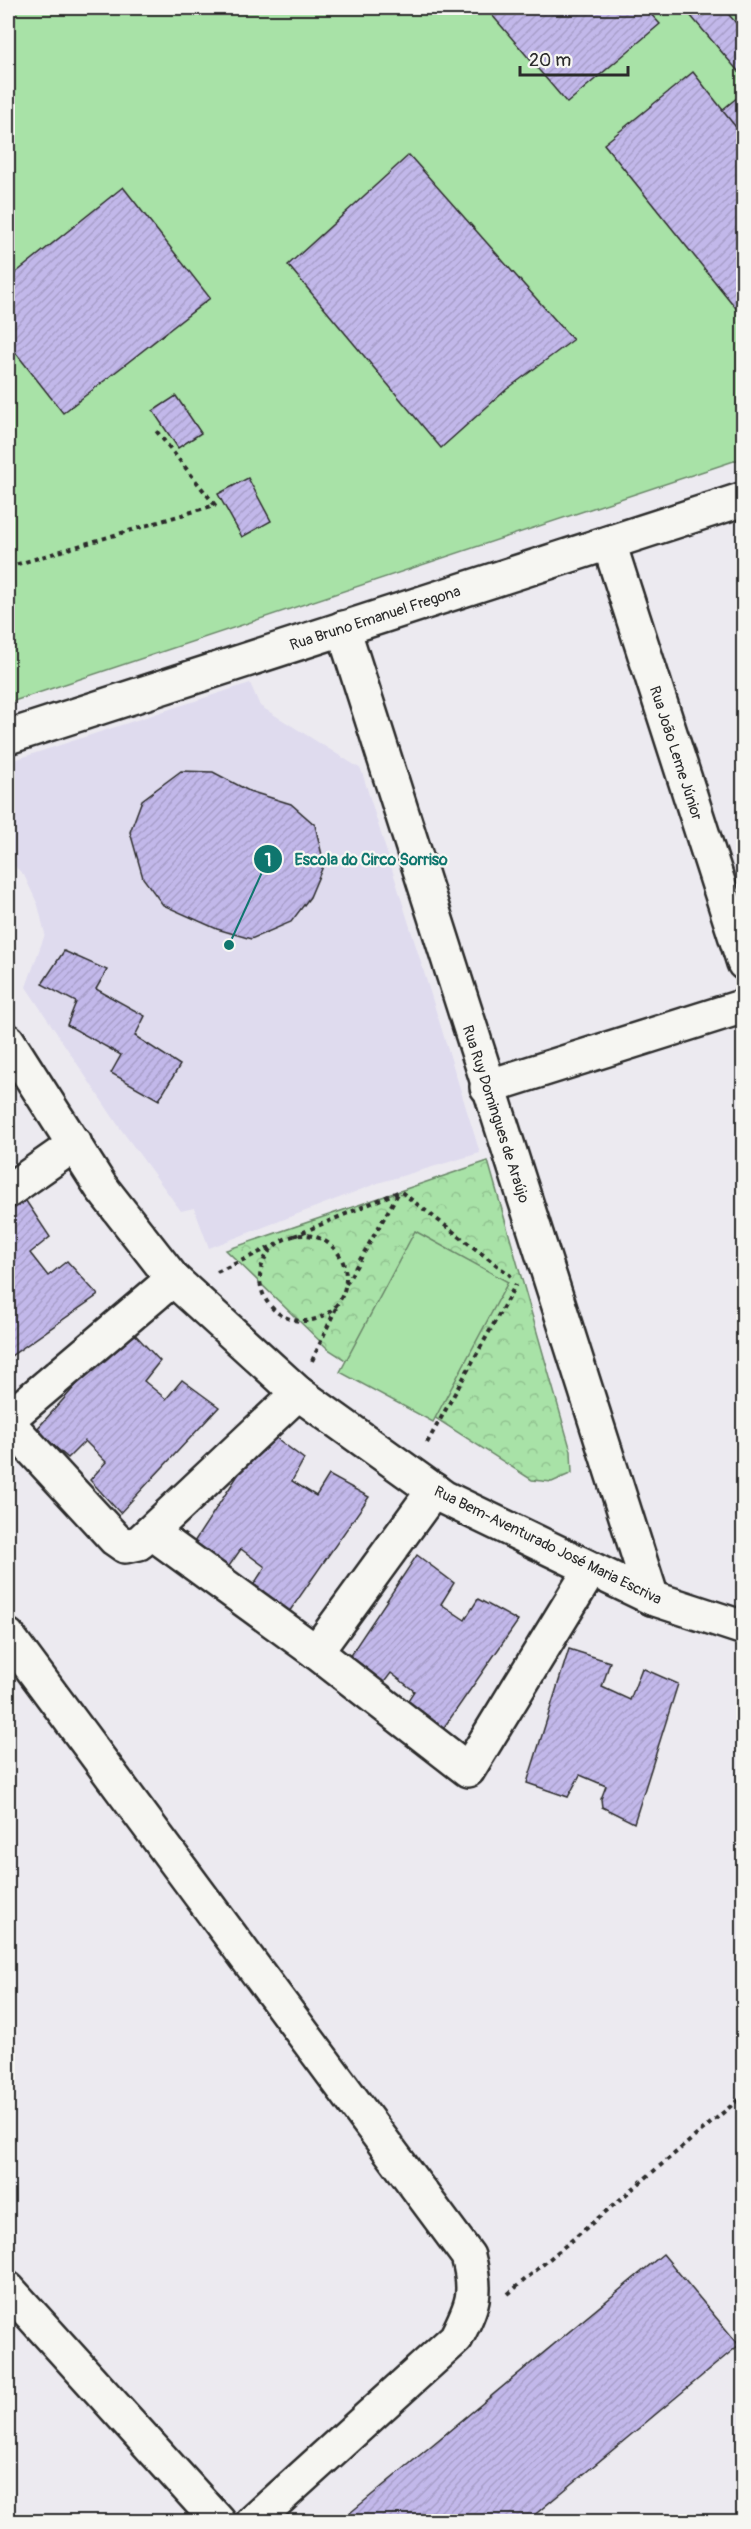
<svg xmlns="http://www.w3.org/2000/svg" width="751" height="2529" font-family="Pangolin,sans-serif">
  <defs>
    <pattern id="park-crowns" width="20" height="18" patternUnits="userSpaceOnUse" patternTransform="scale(1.5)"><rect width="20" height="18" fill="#a8e2a7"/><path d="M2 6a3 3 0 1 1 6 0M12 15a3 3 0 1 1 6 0" fill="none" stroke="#91c290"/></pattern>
    <pattern id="building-hatch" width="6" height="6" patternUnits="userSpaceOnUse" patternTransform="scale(1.5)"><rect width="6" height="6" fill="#c2b8ea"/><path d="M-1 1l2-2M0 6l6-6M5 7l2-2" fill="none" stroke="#a79ec9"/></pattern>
  </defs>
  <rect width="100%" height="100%" fill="#eceaf0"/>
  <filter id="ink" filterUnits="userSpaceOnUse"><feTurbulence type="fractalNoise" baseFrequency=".0167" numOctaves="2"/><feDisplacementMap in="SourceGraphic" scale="12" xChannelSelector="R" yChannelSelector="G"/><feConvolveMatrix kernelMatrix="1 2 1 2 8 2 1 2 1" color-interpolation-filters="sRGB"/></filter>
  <g filter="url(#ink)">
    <!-- built -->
    <path fill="#dfdbee" d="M250,683L260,706L361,769L480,1153L378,1183L209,1248L194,1208L181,1211L120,1128L26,987L45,934L38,905L24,875L8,860V762Z"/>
    <!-- park -->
    <path fill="url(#park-crowns)" stroke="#6a8669" stroke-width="1.5" d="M488,1161L571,1451L572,1473L552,1482L532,1480L328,1349L226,1250Z"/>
    <!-- garden -->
    <g fill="#a8e2a7" stroke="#6a8669" stroke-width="1.5">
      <path d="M8,8H743V458L8,703Z"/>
      <path d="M415,1231L508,1282L433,1422L340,1372Z"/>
    </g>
    <!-- building -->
    <g fill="url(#building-hatch)" stroke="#2b2b2b" stroke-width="1.5">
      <path d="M486,8H645L660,24L567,103Z"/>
      <path d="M684,8H723L744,32V78Z"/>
      <path d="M693,72L744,137V311L740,313L604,144Z"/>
      <path d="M744,92V129L740,132L722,110Z"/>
      <path d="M409,155L573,340L507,389L441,448L288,265Z"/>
      <path d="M123,187L210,298L63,413L8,343V279Z"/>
      <path d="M176,396L201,433L178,448L153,411Z"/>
      <path d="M248,478L271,521L242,537L218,494Z"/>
      <path d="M181,771L213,772L249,791L291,804L315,825L324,864L310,897L291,922L251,939L217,929L163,905L143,878L130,832L142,800Z"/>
      <path d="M64,951L107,970L96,989L145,1016L135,1036L180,1065L159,1100L111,1073L121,1055L67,1025L76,1002L42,984Z"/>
      <path d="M24,1198L50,1237L30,1253L48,1276L67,1261L98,1295L8,1358V1211Z"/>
      <path d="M128,1327L160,1361L144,1381L166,1399L182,1380L219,1407L120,1513L90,1480L106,1462L85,1441L68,1458L36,1430Z"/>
      <path d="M267,1431L304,1459L292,1481L316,1496L329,1475L369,1497L287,1615L252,1587L265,1567L241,1549L227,1569L192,1545Z"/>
      <path d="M417,1555L454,1583L441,1604L465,1620L478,1599L518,1621L436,1739L401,1711L414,1691L391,1673L376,1693L341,1669Z"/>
      <path d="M569,1649L610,1662L602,1687L630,1700L642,1668L678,1684L634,1823L602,1807L601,1799L606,1786L580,1775L568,1797L527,1783Z"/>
      <path d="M663,2254L739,2345L526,2522H358L350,2513Z"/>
    </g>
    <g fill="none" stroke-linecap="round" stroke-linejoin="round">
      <!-- minor casing -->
      <g stroke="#2b2b2b" stroke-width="38">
        <g id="minor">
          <path d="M609,543L744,963"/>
          <path d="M343,628L652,1598"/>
          <path d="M8,737L744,499"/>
          <path d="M8,1041L101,1187L173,1279L298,1393L443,1497L652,1598L744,1628"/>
          <path d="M487,1087L744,1006"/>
          <path d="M8,1191L75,1144"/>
          <path d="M8,1419L173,1279"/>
          <path d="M8,1423L115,1539L125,1546L139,1543L298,1393"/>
          <path d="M151,1532L316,1652L468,1770L591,1569"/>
          <path d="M8,1636L468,2256C478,2293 473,2305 456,2338L253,2522"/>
          <path d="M316,1652L434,1490"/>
          <path d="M8,2289L219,2522"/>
        </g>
      </g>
      <!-- path -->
      <g stroke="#2b2b2b" stroke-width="4" stroke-dasharray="4.5 4.5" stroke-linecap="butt">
        <path d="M8,567L215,505L154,428"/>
        <circle cx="303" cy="1278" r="43"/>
        <path d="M294,1236L400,1191L511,1276"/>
        <path d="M217,1272L273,1246"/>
        <path d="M346,1284L399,1192"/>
        <path d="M312,1361L336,1308"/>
        <path d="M427,1443L516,1284"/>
        <path d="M508,2294L744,2095"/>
      </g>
      <!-- minor -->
      <use href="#minor" stroke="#f6f6f2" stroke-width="33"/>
    </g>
  </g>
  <g text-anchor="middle" stroke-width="4.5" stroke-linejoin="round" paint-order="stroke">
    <!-- street labels -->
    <g font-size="15" fill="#2b2b2b" stroke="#f6f6f2">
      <text transform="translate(375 618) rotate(-18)" y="5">Rua Bruno Emanuel Fregona</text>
      <text transform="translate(676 753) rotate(72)" y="5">Rua João Leme Júnior</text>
      <text transform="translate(496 1114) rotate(72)" y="5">Rua Ruy Domingues de Araújo</text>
      <text transform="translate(548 1545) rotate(26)" y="5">Rua Bem-Aventurado José Maria Escriva</text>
    </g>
  </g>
  <!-- callouts -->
  <path fill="none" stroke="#0f766e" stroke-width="2" d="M229 945L268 859"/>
  <g fill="#0f766e" stroke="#f6f6f2" stroke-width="2">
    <circle cx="229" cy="945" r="6"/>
    <circle cx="268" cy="859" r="15"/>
  </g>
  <g font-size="18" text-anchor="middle" font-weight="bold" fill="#fff">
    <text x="268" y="866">1</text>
  </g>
  <g font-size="16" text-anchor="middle" font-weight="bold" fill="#0f766e" stroke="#f6f6f2" stroke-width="4.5" stroke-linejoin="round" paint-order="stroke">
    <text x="371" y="865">Escola do Circo Sorriso</text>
  </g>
  <!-- margin -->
  <rect width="751" height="2529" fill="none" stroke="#f6f6f2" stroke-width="30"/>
  <rect x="15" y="15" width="721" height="2499" fill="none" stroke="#2b2b2b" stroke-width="2" filter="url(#ink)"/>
  <!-- scale -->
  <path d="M520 66v9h108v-9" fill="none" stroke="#2b2b2b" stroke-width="3"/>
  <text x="529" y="66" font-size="18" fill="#2b2b2b" stroke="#f6f6f2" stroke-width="4.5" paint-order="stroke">20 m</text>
</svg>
